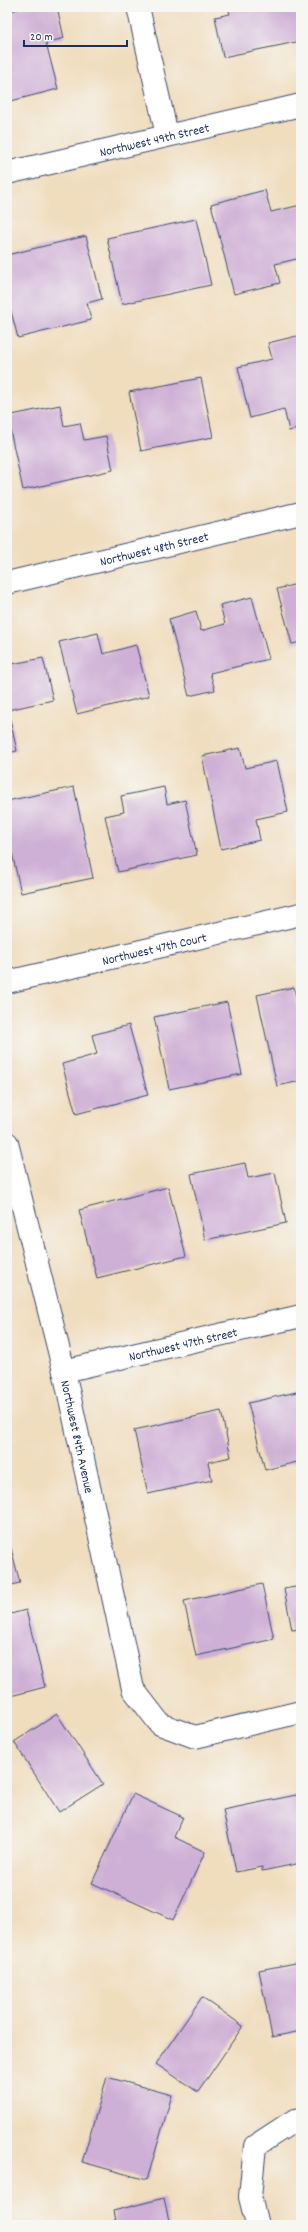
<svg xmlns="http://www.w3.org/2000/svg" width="308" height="2232" font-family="Dekko,sans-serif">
  <rect width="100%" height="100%" fill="#f6f6f2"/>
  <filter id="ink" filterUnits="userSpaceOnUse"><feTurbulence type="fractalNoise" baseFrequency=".025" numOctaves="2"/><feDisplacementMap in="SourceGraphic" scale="8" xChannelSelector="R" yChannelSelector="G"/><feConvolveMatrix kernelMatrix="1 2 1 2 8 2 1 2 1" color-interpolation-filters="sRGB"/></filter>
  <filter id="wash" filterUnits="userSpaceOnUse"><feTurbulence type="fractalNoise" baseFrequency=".012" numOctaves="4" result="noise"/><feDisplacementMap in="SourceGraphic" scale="16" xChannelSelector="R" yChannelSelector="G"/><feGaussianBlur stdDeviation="0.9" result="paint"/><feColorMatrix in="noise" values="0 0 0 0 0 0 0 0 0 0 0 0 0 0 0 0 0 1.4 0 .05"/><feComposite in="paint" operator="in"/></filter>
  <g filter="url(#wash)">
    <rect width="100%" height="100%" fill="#f0ddbe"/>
    <g id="blocks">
      <!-- building -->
      <g fill="#ceafd5">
        <path d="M25,7H57L64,38L46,43L58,89L7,102V12Z"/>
        <path d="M228,7H301V41L223,57L215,17L230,14Z"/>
        <path d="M265,190L271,212L301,205V258L275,264L280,283L234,294L211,204Z"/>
        <path d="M196,219L211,285L122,304L107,238Z"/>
        <path d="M86,236L102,299L87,303L91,320L18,338L7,296V255Z"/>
        <path d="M301,335V428L289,431L284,409L250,418L238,367L272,359L268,343Z"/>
        <path d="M201,378L213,437L141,451L129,392Z"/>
        <path d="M60,405L64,426L80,423L84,440L106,436L113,470L23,490L7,416Z"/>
        <path d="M301,583V642L292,644L277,589Z"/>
        <path d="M252,597L269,659L210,673L215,690L189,696L169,619L196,611L201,631L225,624L220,605Z"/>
        <path d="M98,633L103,654L136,645L149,696L77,714L59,642Z"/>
        <path d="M43,658L53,700L8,710L17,751L7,753V665Z"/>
        <path d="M240,748L245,768L277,761L288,812L256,819L260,840L221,849L202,756Z"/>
        <path d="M74,787L93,878L21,893L7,830V801Z"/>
        <path d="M164,787L167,804L185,800L197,855L118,872L105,816L124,812L121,796Z"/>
        <path d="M294,987L298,1007H301V1081L277,1086L257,995Z"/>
        <path d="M227,1002L242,1074L169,1089L154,1017Z"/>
        <path d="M129,1025L148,1095L76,1114L62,1064L97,1054L92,1035Z"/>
        <path d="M245,1163L248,1178L275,1173L286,1223L205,1240L191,1174Z"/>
        <path d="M168,1187L186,1256L97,1278L79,1210Z"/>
        <path d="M301,1391V1461L265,1470L248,1403Z"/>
        <path d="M221,1411L231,1457L208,1462L212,1480L148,1494L134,1430Z"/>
        <path d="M7,1533L20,1583L7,1586Z"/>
        <path d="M262,1584L274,1639L196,1656L184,1601Z"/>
        <path d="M301,1586V1629L292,1630L284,1589Z"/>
        <path d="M26,1610L45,1687L7,1697V1615Z"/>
        <path d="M57,1714L103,1784L59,1812L14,1742Z"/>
        <path d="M133,1794L183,1817L174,1837L205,1852L173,1920L92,1883Z"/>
        <path d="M301,1794V1863L262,1871V1867L236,1872L223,1810Z"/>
        <path d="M301,1962V2031L272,2037L259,1970Z"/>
        <path d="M202,1997L243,2026L198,2092L156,2064Z"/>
        <path d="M107,2077L172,2095L147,2180L82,2162Z"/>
        <path d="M164,2198L170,2225H116L113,2211Z"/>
      </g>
    </g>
  </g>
  <g filter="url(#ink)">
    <use href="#blocks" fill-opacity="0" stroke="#3b496c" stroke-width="1"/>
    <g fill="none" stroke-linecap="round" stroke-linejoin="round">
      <!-- minor casing -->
      <g stroke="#3b496c" stroke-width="24">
        <g id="minor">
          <path d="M138,7L167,135"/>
          <path id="s1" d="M7,173L301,105"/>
          <path id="s2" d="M7,583L301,513"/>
          <path id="s3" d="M7,982L301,914"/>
          <path id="s4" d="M7,1143L64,1371L133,1689L160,1724L195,1737L301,1712"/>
          <path id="s5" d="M64,1371L301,1316"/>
          <path d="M257,2225L250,2197L255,2146L295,2120L301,2119"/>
        </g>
      </g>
      <!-- minor -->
      <use href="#minor" stroke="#fff" stroke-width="22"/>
    </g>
  </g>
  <g text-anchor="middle" stroke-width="3.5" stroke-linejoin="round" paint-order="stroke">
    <!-- street labels -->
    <g font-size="13" fill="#1b2f5e" stroke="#f6f6f2">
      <text dy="5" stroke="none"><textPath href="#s1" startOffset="151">Northwest 49th Street</textPath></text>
      <text dy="5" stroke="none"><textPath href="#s2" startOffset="151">Northwest 48th Street</textPath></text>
      <text dy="5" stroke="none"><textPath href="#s3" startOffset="151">Northwest 47th Court</textPath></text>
      <text dy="5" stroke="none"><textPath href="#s5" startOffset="122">Northwest 47th Street</textPath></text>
      <text dy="5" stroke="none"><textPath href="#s4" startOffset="302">Northwest 84th Avenue</textPath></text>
    </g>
  </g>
  <!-- margin -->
  <rect width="308" height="2232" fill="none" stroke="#f6f6f2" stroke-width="24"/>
  <!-- scale -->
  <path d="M24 40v6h103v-6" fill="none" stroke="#1b2f5e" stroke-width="2"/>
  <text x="30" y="40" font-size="12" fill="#1b2f5e" stroke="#f6f6f2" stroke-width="3" paint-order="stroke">20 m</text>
</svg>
